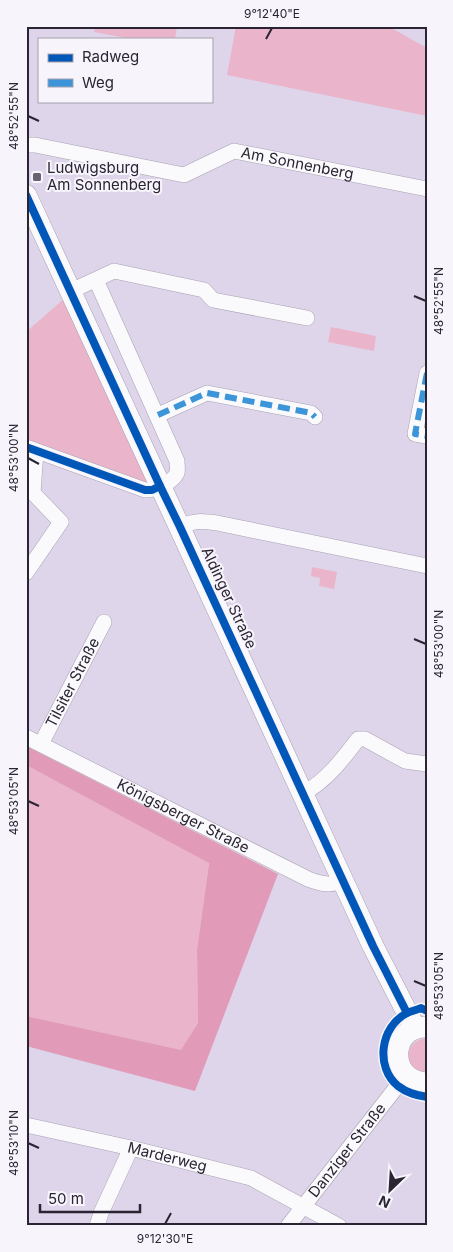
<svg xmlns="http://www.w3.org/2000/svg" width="453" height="1252" font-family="Inter,sans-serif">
  <rect width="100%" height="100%" fill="#ded5eb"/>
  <!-- green -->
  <g fill="#eab5cb">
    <path d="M95,26H177L175,39H131L94,32Z"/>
    <path d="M236,26H388L427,48V116L227,75Z"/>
    <path d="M65,298L152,490L26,447V332Z"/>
    <path d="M331,327L376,336L374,351L328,342Z"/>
    <path d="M312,567L337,572L334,589L319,586L320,578L311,576Z"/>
    <path d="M26,765L209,862L197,950L198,1023L181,1051L26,1016Z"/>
    <path d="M427,1038V1072C402,1072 402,1040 427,1038Z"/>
  </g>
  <!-- forest -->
  <path fill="#e19bb8" d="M26,746L278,874L195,1091L26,1046V1016L181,1050L198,1023L197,950L209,863L26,765Z"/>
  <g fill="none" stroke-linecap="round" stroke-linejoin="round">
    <!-- minor casing -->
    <g stroke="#a8a1b1" stroke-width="16">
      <g id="minor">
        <path id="s1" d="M26,145H35L184,175L234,151L427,189"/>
        <path d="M71,291L114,271L204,290L213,300L307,318"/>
        <path d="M427,373L415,434L427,436"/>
        <path d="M158,415L207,393L311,413L315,417"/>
        <path d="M26,447L145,490C156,490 172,483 177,473C178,470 177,465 177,461L96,280"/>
        <path d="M180,527C194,520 202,521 217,523L427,566"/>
        <path d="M26,573L61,522L33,493L36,451"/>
        <path id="s2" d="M26,737L308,879C321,884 330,886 344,881"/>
        <path id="s3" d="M41,744L104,622"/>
        <path d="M304,793C327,780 342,760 358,739H365L405,761L427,764"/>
        <path id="s4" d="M26,1125L131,1148L251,1178L339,1226"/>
        <path d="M97,1226L101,1213L131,1148"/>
        <path id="s5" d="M288,1226L406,1075"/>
      </g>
    </g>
    <!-- secondary casing -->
    <g stroke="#a8a1b1" stroke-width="22">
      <g id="secondary">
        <path d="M26,195L373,946L415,1028"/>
        <path d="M427,1027C389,1025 387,1082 427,1083"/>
      </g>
    </g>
    <!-- minor -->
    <use href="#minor" stroke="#faf9fc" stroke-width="15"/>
    <!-- secondary -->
    <use href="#secondary" stroke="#faf9fc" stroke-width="21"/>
    <!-- quiet -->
    <g stroke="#3c95d8" stroke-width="6" stroke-dasharray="12 6" stroke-linecap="butt">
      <path d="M427,373L415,434L427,436"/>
      <path d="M158,415L207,393L311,413L315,417"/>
    </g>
    <!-- cycleway casing -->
    <g stroke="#f7f4fc" stroke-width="11">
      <g id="cycleway">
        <path d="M26,195L160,486L180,527L373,946L407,1013"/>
        <path d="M26,447L145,490H152L160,486"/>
        <path d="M427,1011L421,1008C417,1010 411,1011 407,1013C380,1027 375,1067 398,1086C407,1093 416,1095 427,1097"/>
      </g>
    </g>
    <!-- cycleway -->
    <use href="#cycleway" stroke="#0057b8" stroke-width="8"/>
  </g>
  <!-- ticks -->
  <path fill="none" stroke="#2a2433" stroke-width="2" d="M266,39L272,28M28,116L39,121M414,296L426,301M28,458L39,464M414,639L426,644M28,801L39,806M414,981L426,986M28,1143L39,1148M165,1224L171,1213"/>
  <!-- markers -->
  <rect fill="#696273" stroke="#f7f4fc" stroke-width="2" x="32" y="172" width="10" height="10" rx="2.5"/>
  <g text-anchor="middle" stroke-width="4" stroke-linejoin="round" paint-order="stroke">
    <!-- street labels -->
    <g font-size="15" fill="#2a2433" stroke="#f7f4fc">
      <text dy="5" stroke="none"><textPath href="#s1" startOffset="281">Am Sonnenberg</textPath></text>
      <text transform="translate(229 598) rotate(65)" y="5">Aldinger Straße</text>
      <text dy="5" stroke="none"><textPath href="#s3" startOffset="69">Tilsiter Straße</textPath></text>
      <text dy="5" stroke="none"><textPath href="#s2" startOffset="176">Königsberger Straße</textPath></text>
      <text dy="5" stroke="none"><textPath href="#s5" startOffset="96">Danziger Straße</textPath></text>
      <text dy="5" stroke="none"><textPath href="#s4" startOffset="145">Marderweg</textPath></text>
    </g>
    <!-- poi labels -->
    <g font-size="15" fill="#2a2433" stroke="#f7f4fc" text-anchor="start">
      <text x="47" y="173">Ludwigsburg<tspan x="47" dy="17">Am Sonnenberg</tspan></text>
    </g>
  </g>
  <!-- border -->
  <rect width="453" height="1252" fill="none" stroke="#f7f4fc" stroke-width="55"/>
  <!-- legend -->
  <rect x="38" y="38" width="175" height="65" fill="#f7f4fc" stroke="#a5a1ac"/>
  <rect x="48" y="54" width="25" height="8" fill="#0057b8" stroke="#a5a1ac"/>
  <text x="82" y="62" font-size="15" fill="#2a2433">Radweg</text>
  <rect x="48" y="79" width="25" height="8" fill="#3c95d8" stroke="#a5a1ac"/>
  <text x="82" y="88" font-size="15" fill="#2a2433">Weg</text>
  <!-- north arrow -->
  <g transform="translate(390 1190) rotate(205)" stroke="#f7f4fc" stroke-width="4" paint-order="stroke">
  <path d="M0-4L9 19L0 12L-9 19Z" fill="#2a2433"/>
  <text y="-8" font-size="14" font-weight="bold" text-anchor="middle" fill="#2a2433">N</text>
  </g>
  <!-- scale -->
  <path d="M40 1204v8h100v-8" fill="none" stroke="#2a2433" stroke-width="2.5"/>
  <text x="48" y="1204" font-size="15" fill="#2a2433" stroke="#f7f4fc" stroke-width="4" paint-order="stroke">50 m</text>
  <rect x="28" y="28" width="398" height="1196" fill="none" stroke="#2a2433" stroke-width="2"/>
  <g font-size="12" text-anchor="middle" fill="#2a2433">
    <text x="272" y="18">9°12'40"E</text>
    <text transform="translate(14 116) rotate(-90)" y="4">48°52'55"N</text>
    <text transform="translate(439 301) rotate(-90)" y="4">48°52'55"N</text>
    <text transform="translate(14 458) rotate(-90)" y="4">48°53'00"N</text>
    <text transform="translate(439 644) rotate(-90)" y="4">48°53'00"N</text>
    <text transform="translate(14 801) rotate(-90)" y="4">48°53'05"N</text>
    <text transform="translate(439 986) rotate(-90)" y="4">48°53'05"N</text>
    <text transform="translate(14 1143) rotate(-90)" y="4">48°53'10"N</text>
    <text x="165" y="1243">9°12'30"E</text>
  </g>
</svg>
